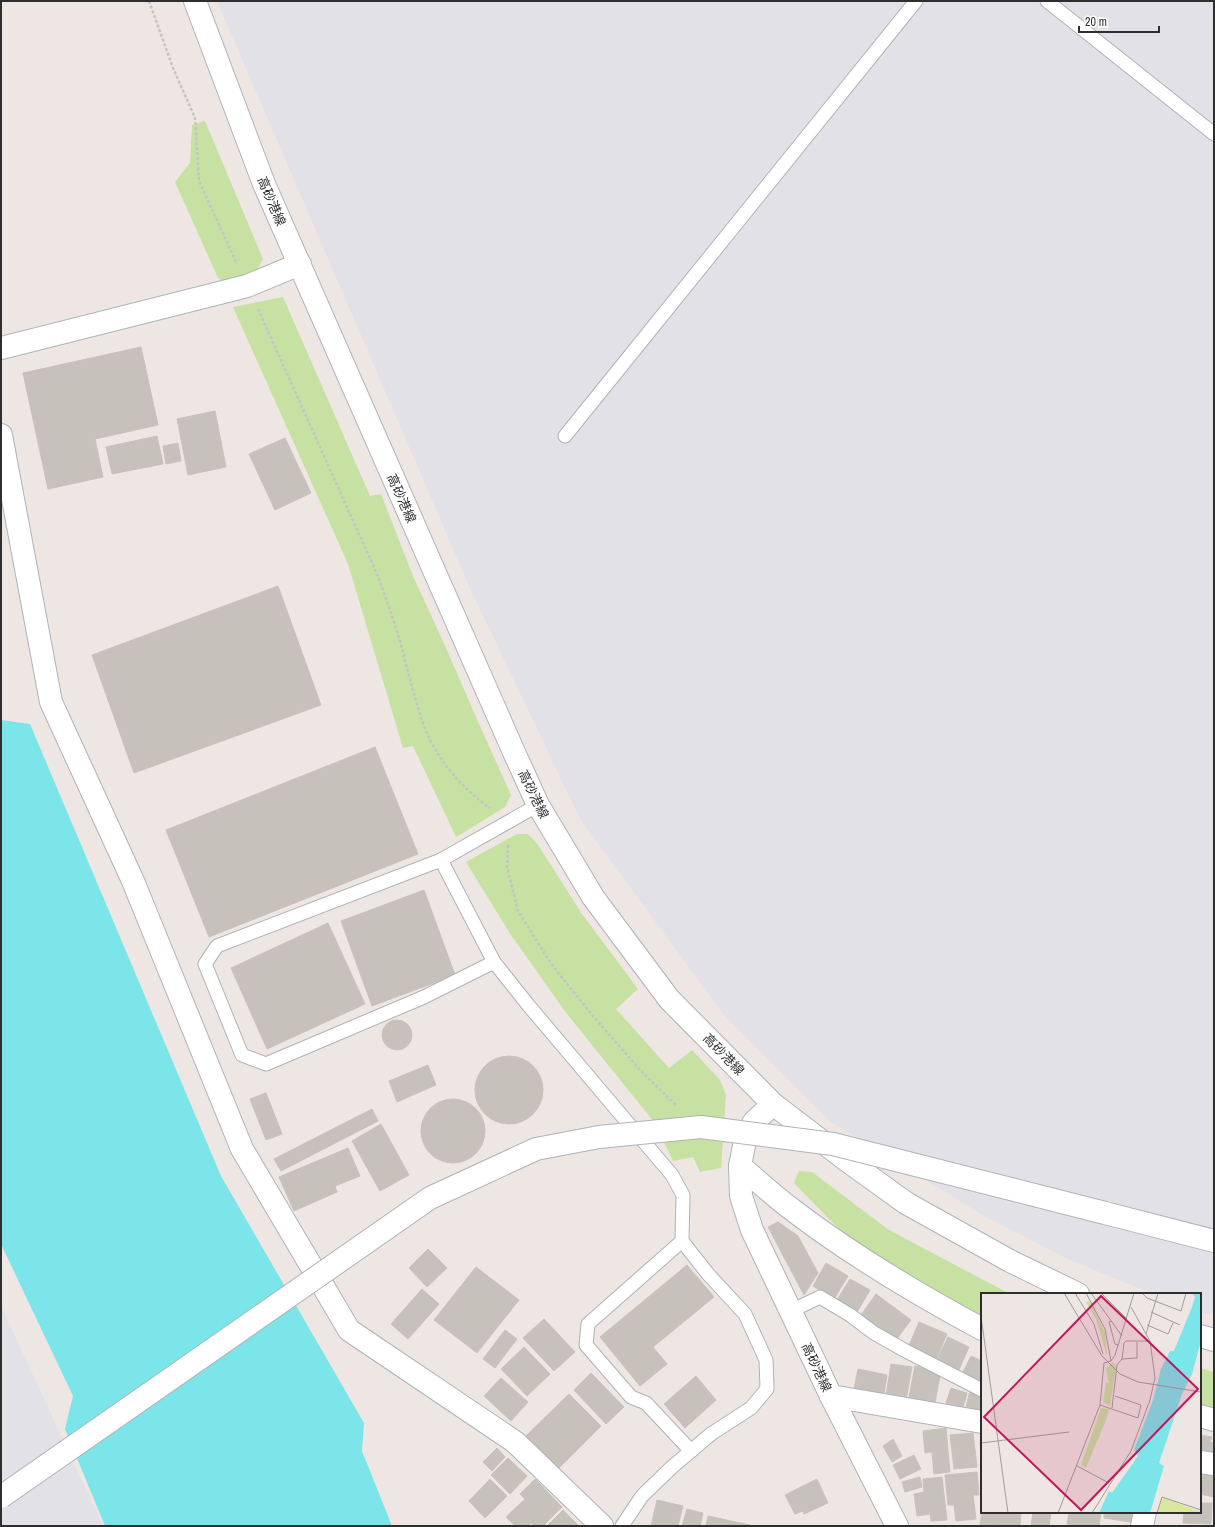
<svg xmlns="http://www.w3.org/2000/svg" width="1215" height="1527" font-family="'Archivo Narrow','Noto Sans JP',sans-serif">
  <rect width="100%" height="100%" fill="#eee6e2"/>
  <!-- industrial -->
  <g fill="#e2e1e8">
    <path d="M217,1H1214V1316L1200,1312V1294H1153L1068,1259L986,1217L830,1121L724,1015L580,819L469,586Z"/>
    <path d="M1,1306L103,1526H1Z"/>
  </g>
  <!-- green -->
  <g fill="#c6e1a1">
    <path d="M205,121L263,259L257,270L225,283L218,278L175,182L190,163L192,125Z"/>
    <path d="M283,297L370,496L381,494L413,576L446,648L479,724L511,795L505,807L456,837L413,746L403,748L348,564L233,307Z"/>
    <path d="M517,834H528L538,845L582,914L638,989L616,1009L669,1068L692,1050L720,1080L726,1095L721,1168L700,1172L693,1157L673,1161L655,1123L567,1014L511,935L466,862Z"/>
    <path d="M799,1171L812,1172L889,1230L1010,1294H982V1317L958,1306L865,1250L839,1229L794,1183Z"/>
    <path d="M1200,1368L1214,1372V1410L1200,1406Z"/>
  </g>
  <!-- water -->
  <path fill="#7be5ea" d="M1,720L30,724L221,1176L364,1423L362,1451L392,1526H105L65,1429L73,1396L1,1244Z"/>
  <!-- building -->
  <g fill="#c7c1bc" stroke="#cac1bb">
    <path d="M141,347L158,425L95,439L103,477L48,489L23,373Z"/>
    <path d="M215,411L226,467L188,475L177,419Z"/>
    <path d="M157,436L163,464L112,474L106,447Z"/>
    <path d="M285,438L311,493L275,510L249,454Z"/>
    <path d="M178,443L181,461L166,464L163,446Z"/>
    <path d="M278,586L321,705L134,773L92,655Z"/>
    <path d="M375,747L418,854L209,937L166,830Z"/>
    <path d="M424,890L455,975L372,1006L341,921Z"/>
    <path d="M328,923L365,1004L267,1049L231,968Z"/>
    <circle cx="397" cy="1035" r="15"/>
    <circle cx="509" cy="1090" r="34"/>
    <path d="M428,1065L436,1085L397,1102L389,1081Z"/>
    <path d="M266,1093L282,1134L266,1140L250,1099Z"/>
    <circle cx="453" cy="1131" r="32"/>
    <path d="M372,1109L378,1121L281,1171L274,1159Z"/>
    <path d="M381,1124L409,1175L380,1191L352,1141Z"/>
    <path d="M348,1148L360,1176L335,1186L337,1192L294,1211L279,1177Z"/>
    <path d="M778,1222L798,1236L818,1273L804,1295L768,1227Z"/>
    <path d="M428,1249L447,1268L427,1287L409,1268Z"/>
    <path d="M826,1263L848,1276L834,1299L813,1286Z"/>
    <path d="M687,1265L714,1297L653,1347L667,1364L640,1386L600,1337Z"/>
    <path d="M476,1267L519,1300L477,1353L434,1320Z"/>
    <path d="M850,1279L870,1290L857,1312L837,1300Z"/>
    <path d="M422,1289L439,1304L408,1339L391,1324Z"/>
    <path d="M876,1294L911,1320L896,1340L861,1315Z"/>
    <path d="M544,1319L575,1352L554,1371L523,1338Z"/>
    <path d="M919,1322L947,1334L936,1360L908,1348Z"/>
    <path d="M505,1330L517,1339L495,1368L483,1359Z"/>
    <path d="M948,1337L969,1347L958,1372L936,1362Z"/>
    <path d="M524,1347L550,1374L527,1396L501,1369Z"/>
    <path d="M971,1356L982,1361V1383L962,1374Z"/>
    <path d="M891,1364L912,1367L906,1400L886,1396Z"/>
    <path d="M915,1366L941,1371L935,1402L909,1397Z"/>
    <path d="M858,1369L887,1375L884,1394L854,1389Z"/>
    <path d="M591,1373L624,1407L606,1424L574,1390Z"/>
    <path d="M696,1376L716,1400L685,1428L664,1404Z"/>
    <path d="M501,1378L528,1402L511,1421L484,1396Z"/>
    <path d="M951,1388L967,1393L963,1408L946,1403Z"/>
    <path d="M970,1391L982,1394V1411L966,1407Z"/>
    <path d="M569,1394L601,1426L558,1469L526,1436Z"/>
    <path d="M946,1428L950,1472L934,1474L932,1452L925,1453L923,1431Z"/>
    <path d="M973,1433L977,1467L954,1469L950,1435Z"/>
    <path d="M1200,1435L1212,1437L1210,1442L1214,1443V1452L1200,1449Z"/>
    <path d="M893,1439L902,1456L892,1462L883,1446Z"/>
    <path d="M980,1440H982V1481Z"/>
    <path d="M497,1448L505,1457L492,1471L483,1462Z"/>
    <path d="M914,1455L921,1469L900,1479L893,1465Z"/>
    <path d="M508,1458L527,1476L510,1494L491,1475Z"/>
    <path d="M1203,1471L1214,1473V1497L1200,1494Z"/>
    <path d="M977,1472L979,1495H973L976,1519L956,1521L954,1505H948L945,1475Z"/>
    <path d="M920,1477L922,1487L905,1492L902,1482Z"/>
    <path d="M942,1477L947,1520L931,1521L930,1514L917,1516L914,1494L924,1492L923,1479Z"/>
    <path d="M490,1479L507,1496L485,1518L469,1501Z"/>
    <path d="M535,1479L562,1507L543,1526H534L531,1523L528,1526H515L506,1517L525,1499L520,1494Z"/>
    <path d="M817,1479L828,1503L804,1514L803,1511L795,1514L785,1495Z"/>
    <path d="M657,1500L683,1506L678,1526H651Z"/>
    <path d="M1200,1503H1212L1211,1524L1183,1523L1184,1512H1200Z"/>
    <path d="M687,1509L703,1513L700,1526H682Z"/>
    <path d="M563,1510L579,1526H547Z"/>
    <path d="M982,1510V1512H1021L1020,1526L980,1525Z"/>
    <path d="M1033,1512H1051L1049,1526H1031Z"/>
    <path d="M1069,1512H1101L1099,1526H1080L1067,1524Z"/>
    <path d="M1104,1512H1132L1131,1522L1104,1518Z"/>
    <path d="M708,1516L750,1525L749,1526H706Z"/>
  </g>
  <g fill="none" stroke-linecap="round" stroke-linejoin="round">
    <!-- lane casing -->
    <g stroke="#aeb3b9" stroke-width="15">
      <g id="lane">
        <path d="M1047,1L1214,134"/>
        <path d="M565,436L916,1"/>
        <path d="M441,860L494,962L529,1006L672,1175L683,1195L682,1241L708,1274L745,1314L766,1360L767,1389L751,1408L711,1434L672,1467L642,1496L622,1526"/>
        <path d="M494,962L424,997L266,1064L242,1055L205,964L217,946L441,860L538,805"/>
        <path d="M682,1241L588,1324L586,1345L631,1397L646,1403L691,1451"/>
        <path d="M791,1311L820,1297L850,1315L874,1333L904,1350L982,1390"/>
      </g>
    </g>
    <!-- street casing -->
    <g stroke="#aeb3b9" stroke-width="24">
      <g id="street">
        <path d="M1,348L247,286L300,264"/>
        <path d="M1,435L51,702L133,881L242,1149L349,1330L515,1442L602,1526"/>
        <path d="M740,1166C758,1181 775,1197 794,1211C853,1256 917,1294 982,1329"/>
        <path d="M831,1396L982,1422"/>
        <path d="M1200,1416L1214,1420"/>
        <path d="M1200,1462L1214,1464"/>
        <path d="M1142,1526L1145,1512"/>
      </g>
    </g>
    <!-- secondary casing -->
    <g stroke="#aeb3b9" stroke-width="24">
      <g id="secondary">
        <path d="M195,1L264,184L513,750L538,805L593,897L669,999L773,1104L845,1159L906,1203L1010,1261L1078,1294"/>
        <path d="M773,1104L754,1122L746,1135L740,1166L741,1196L752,1230L831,1396L897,1526"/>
        <path d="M1105,1213L1214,1241"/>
        <path d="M1200,1336L1214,1340"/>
      </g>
    </g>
    <!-- path -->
    <g stroke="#c4c4c4" stroke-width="2.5" stroke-dasharray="3 2" stroke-linecap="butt">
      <path d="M149,1L173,68L195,118L199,181L237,264"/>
      <path d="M258,309L377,574C386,598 395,623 402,649C409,675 415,701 424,726C436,758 462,789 490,808"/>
      <path d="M508,845L507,867L518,911L552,965L593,1016L641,1071L676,1105"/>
    </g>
    <!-- lane -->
    <use href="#lane" stroke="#fff" stroke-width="13"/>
    <!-- street -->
    <use href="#street" stroke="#fff" stroke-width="22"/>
    <!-- secondary -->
    <use href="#secondary" stroke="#fff" stroke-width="22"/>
    <!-- secondary-bridge casing -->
    <g stroke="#aeb3b9" stroke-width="24" stroke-linecap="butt">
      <path id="secondary-bridge" d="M1,1497L430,1198L536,1149L599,1137L701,1127L833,1144L1105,1213"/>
    </g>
    <!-- secondary-bridge -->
    <use href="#secondary-bridge" stroke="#fff" stroke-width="22"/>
  </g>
  <g text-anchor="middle" stroke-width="3.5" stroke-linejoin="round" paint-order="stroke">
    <!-- street labels -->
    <g font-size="13" fill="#2e2e2e" stroke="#fff">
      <text transform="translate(272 201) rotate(67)" y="5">高砂港線</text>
      <text transform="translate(402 498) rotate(66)" y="5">高砂港線</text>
      <text transform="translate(534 794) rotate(64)" y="5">高砂港線</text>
      <text transform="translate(724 1054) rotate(46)" y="5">高砂港線</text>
      <text transform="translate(817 1367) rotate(65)" y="5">高砂港線</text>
    </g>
  </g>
  <!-- overview -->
  <g transform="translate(981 1293)">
    <rect width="220" height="220" fill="#eee6e2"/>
    <path d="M109,8L124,40L126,63L115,26L105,9ZM132,69L135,73L129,113L122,109L125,90H128L125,76ZM120,115L128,116L125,127L105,175L100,172Z" fill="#c6e1a1"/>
    <path d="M184,205L220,219V220H177L180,207Z" fill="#d9e89e"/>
    <path d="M211,0H220V48L211,81L201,101L178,170L183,173L169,220H118L128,198L131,200L157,163L153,157L172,107L180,76L189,58H193L211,14L214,4Z" fill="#7be5ea"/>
    <path fill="none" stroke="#a19c9a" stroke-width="1" d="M83,0L121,63L139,81L157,89L220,99M94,0L113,31L122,61M105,0L124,36L130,68M110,0L141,43M120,0L146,26M161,0L166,5L200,18L205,0M170,19L199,32M0,23L27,220M130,28L128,29L134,51L137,52M166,32L187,41L192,30M165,41L177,0M141,66L156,65V49M119,112L157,125L160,112L134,103M131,115L136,72L141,66L143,50L145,48H169M0,150L88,139M96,173L128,190M77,220L119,112L123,70L130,68L134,62L153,0M111,220L150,158L169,107L174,85L169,48L150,14M176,220L181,204L220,217"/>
    <path fill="#c2185b" fill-opacity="0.15" stroke="#c2185b" stroke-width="2" d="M120,3L217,96L100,217L3,124Z"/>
    <rect width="220" height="220" fill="none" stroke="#2e2e2e" stroke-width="2"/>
  </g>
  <!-- border -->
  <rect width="1215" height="1527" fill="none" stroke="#2e2e2e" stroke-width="4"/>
  <!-- scale -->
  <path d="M1079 26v6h80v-6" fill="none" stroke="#2e2e2e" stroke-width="2"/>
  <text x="1085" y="26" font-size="12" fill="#2e2e2e" stroke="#ffffff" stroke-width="3" paint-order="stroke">20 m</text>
</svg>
